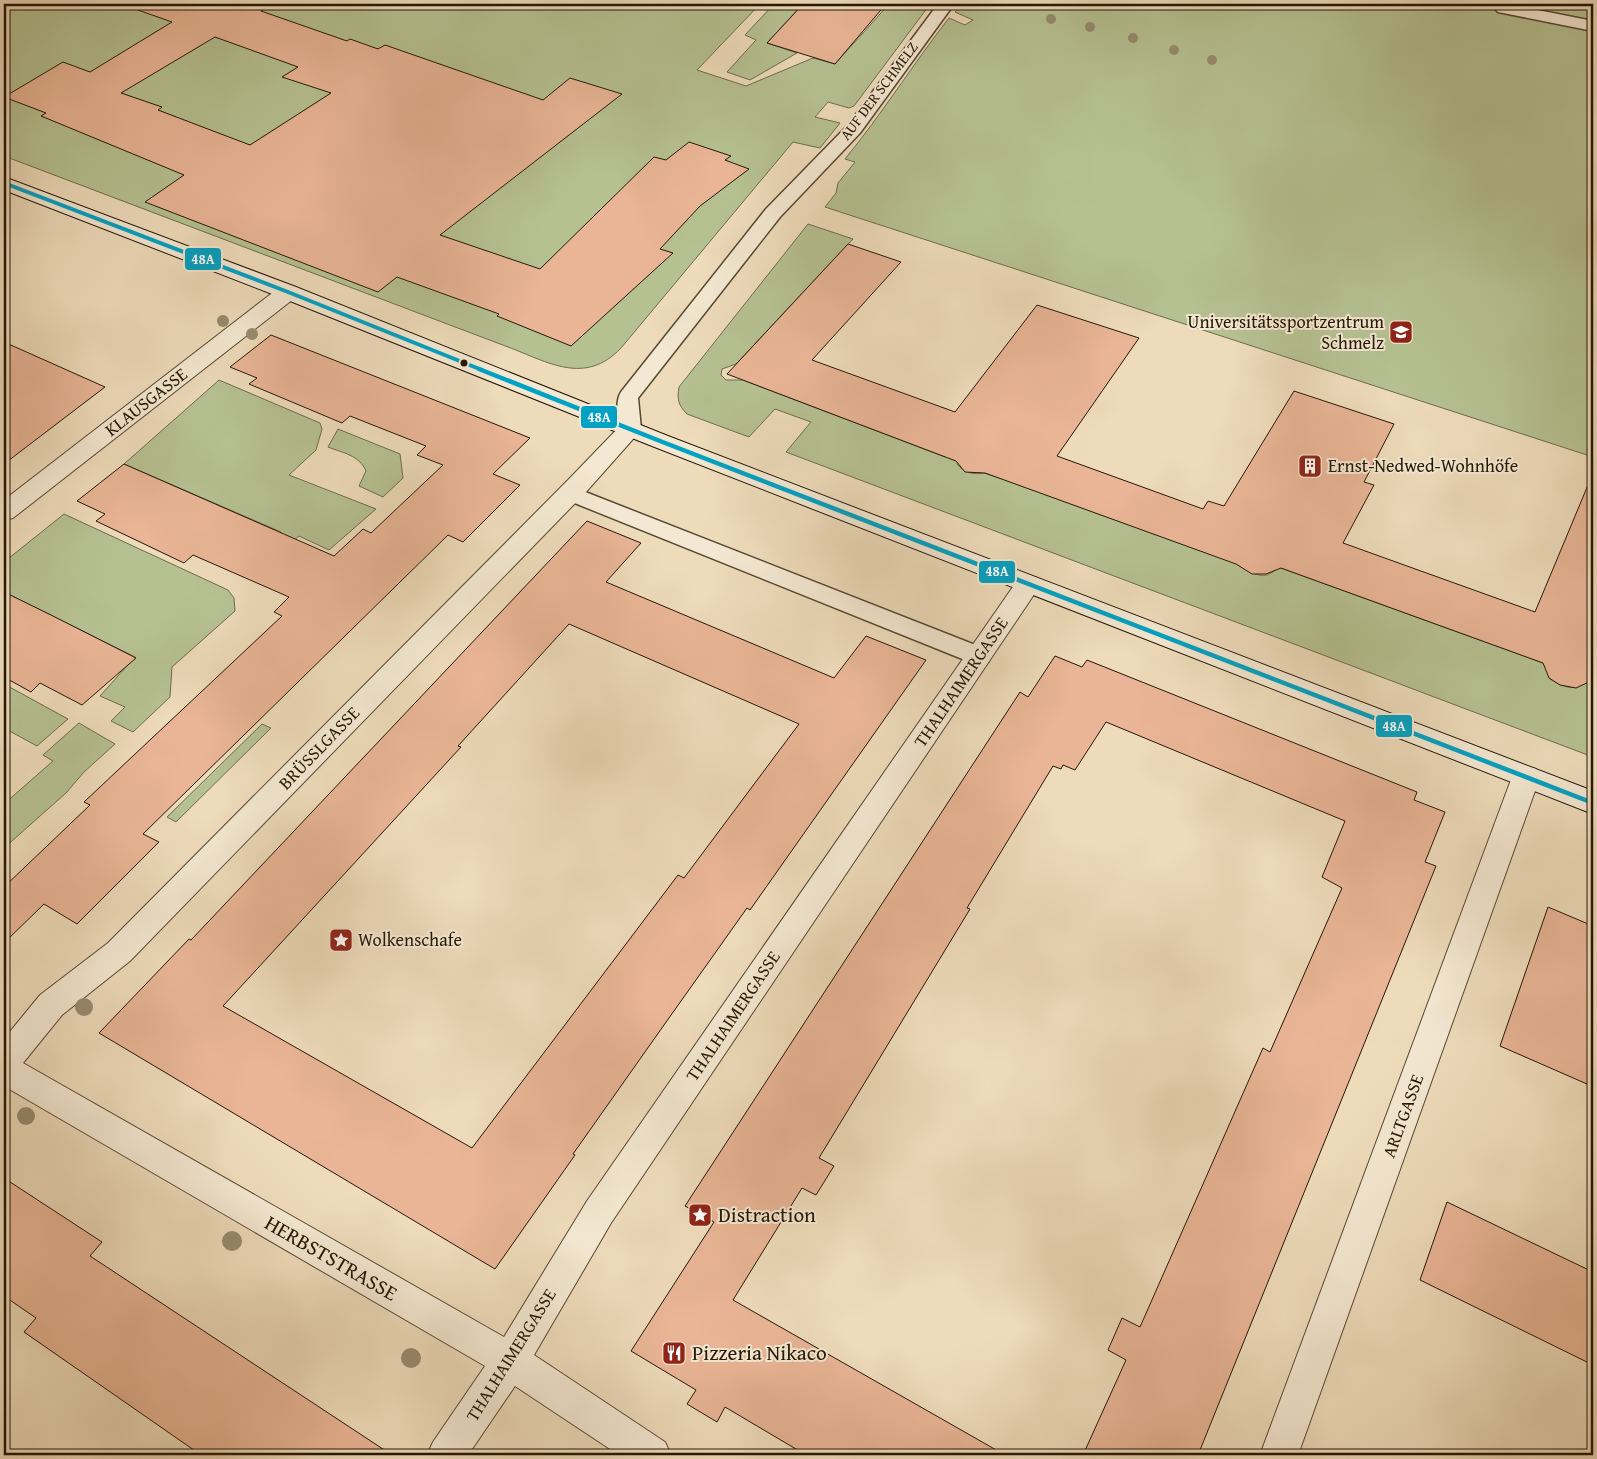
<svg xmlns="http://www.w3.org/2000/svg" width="1597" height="1459" font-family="'Gentium Book Plus',serif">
  <rect width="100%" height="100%" fill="#eedbba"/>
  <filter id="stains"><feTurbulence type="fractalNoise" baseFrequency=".004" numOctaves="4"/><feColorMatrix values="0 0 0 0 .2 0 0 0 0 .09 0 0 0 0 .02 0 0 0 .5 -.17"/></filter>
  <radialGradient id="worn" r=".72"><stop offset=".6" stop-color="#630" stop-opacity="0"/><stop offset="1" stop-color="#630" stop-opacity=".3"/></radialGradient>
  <!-- green -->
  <g fill="#b6c192" stroke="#6d6c4c">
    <path d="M4,4H760L697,70L746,86L813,58L835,64L889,4H927L928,7L854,106L849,108L828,102L815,117L840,123L820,148L793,142L621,348C585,386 548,362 508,347L4,156Z"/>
    <path d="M774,4H803L767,43L797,53L750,80L727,72L756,40L745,35Z"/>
    <path d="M962,4H1593V457L825,207L836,193L838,183L855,162L845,159C882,114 913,64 949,18L965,25L973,20L955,12Z"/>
    <path d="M808,224L853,239L736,364L722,369L721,375L726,380H743L945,457L951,450L959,459L957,464C964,473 974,475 984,473L1223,547C1235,560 1260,590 1278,567L1546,664L1549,678C1561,686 1576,694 1587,679L1593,682V757L786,452L811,422L775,409L749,437L687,414C678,405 677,399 679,387Z"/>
    <path d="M219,380L320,423L322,429L316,450L289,475L376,509L329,550L299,536L274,557L281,532L124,464Z"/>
    <path d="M338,429L400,454L403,478L383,497L359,486L366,471C359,455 343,453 328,447Z"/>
    <path d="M64,514L228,590L234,598L235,611L172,667L170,697L133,732L111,721L125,707L100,696L135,657L4,592V562Z"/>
    <path d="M4,684L68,719L37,746L4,728Z"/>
    <path d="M79,723L115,744L84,772L66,793L4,848V804L53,761L43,755Z"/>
    <path d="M262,724L271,728L176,822L167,817Z"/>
  </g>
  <!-- building -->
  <g fill="#e9b596" stroke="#241705" fill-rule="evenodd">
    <path d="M135,4H272L261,11L347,41L350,39L378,49L385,45L543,100L570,78L622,94L440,235L540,269L654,157L666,160L689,142L731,156L725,160L749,169L700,206L660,249L673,253L571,346L497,316L499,314L397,277L378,292L145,202L184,175L41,116L46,113L4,97L63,62L90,72L172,22L135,9ZM215,37L298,67L282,77L331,93L250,145L158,110L162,107L121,93Z"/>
    <path d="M803,4H886L835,64L767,43Z"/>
    <path d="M848,244L901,262L812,360L955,412L1037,305L1139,338L1057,456L1203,509L1208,501L1224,506L1294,391L1394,424L1364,482L1374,485L1343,543L1535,612L1593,473V680L1576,688L1560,685L1549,678L1543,663L1281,568L1266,574H1252L1236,564L985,473L965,472L956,461L727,374Z"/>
    <path d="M271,335L530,438L493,474L520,485L463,542L448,535L143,834L159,842L77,924L44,904L4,943V887L90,805L84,802L282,616L274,612L289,597L193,555L184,563L96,521L105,514L77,501L124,464L334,556L363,529L371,533L443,465L417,455L426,446L350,416L342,423L249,384L257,378L230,367Z"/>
    <path d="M4,342L105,387L4,464Z"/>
    <path d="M587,521L641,543L606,582L834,678L866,636L926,660L750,910L747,908L664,1025L573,1154L575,1155L495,1269L99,1033L189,939L191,940ZM569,624L799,724L684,878L678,875L472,1148L223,1006L461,747L458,746Z"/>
    <path d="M4,592L51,615L136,658L82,705L40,683L31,692L4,677Z"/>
    <path d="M1055,656L1082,667L1087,660L1417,792L1414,800L1445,812L1425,862L1436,866L1198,1455H1083L1126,1360L1108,1350L1122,1318L1140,1327L1263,1048L1270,1052L1342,888L1322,877L1345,821L1106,722L1075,770L1063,765L1061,769L1053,766L967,908L970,909L819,1158L834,1166L816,1195L802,1188L733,1300L1005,1455H806L725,1407L717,1422L687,1404L696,1390L631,1351L714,1222L685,1206L1020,692L1028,697Z"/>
    <path d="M1548,907L1593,926V1063L1587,1084L1500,1046Z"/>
    <path d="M4,1178L102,1242L90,1256L392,1455H201L24,1332L36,1318L4,1296Z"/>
    <path d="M1447,1202L1593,1272V1365L1420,1280Z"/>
  </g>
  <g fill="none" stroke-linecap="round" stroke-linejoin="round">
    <!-- lane casing -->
    <g stroke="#564832" stroke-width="3">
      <g id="lane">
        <path d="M938,4H954L860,133L780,217L638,398L641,429L638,434L630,436L622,434C617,425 615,401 621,392L766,209L848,125Z"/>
        <path d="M1490,4H1507L1593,21V31L1498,12Z"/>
        <path d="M570,486L988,650L991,656L988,662L979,665L970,662L562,498L559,493L562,488Z"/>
      </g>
    </g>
    <!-- street casing -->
    <g stroke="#564832" stroke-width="2">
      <g id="street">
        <path d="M288,286L296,287L299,292L296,297L13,518L4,520V500L280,287Z"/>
        <path d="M630,421L638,424L642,429L586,492L130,961L62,1015L23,1063L504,1337L587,1201L1019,578L1028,575L1037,578L1041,584L1037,590L611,1223L534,1355L665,1442L671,1455H619L515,1386L468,1455H427L433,1442L485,1366L4,1086V1039L40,995L108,943L568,480L622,424Z"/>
        <path d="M1526,766L1536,769L1540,777L1298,1455H1260L1512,777L1516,769Z"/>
      </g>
    </g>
    <!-- secondary casing -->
    <g stroke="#241705" stroke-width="2">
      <path id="secondary" d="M4,177L296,287L668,436L1593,791V814L652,446L280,297L4,190Z"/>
    </g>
    <!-- lane -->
    <use href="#lane" fill="#f4e8d2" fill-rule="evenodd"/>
    <!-- street -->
    <use href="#street" fill="#f4e8d2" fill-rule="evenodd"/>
    <!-- secondary -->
    <use href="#secondary" fill="#f4e8d2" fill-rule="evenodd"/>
    <!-- bus-1-far1 casing -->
    <g stroke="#f4e8d2" stroke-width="6">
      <path id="bus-1-far1" d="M4,183L288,292L482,370"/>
    </g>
    <!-- bus-1 casing -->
    <g stroke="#f4e8d2" stroke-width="8">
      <path id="bus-1" d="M479,369L660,441L1593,803"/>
    </g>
    <!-- bus-1-far1 -->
    <use href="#bus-1-far1" stroke="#02a2c4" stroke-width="4"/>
    <!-- bus-1 -->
    <use href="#bus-1" stroke="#02a2c4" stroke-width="4.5"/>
  </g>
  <!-- trees -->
  <g fill="#978b6e">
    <circle cx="1051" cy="19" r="5"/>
    <circle cx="1090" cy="27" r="5"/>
    <circle cx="1133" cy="38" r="5"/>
    <circle cx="1174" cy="50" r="5"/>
    <circle cx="1212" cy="60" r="5"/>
    <circle cx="223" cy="321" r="6"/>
    <circle cx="252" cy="334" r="6"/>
    <circle cx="84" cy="1007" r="9"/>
    <circle cx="26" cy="1116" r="9"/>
    <circle cx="232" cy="1241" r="10"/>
    <circle cx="411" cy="1358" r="10"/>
  </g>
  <!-- icons -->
  <defs>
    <g id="university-square" transform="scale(1.25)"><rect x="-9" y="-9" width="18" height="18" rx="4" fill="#8f2418" stroke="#f4e8d2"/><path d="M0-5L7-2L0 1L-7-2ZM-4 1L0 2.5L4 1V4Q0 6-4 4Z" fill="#fff"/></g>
    <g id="building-square" transform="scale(1.25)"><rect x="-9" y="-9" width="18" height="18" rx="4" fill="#8f2418" stroke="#f4e8d2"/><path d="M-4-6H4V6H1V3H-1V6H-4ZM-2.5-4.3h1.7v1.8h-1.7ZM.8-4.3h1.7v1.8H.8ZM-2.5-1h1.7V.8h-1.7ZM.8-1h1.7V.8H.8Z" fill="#fff"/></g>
    <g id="sight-square" transform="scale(1.25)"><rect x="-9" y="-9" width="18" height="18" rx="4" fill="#8f2418" stroke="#f4e8d2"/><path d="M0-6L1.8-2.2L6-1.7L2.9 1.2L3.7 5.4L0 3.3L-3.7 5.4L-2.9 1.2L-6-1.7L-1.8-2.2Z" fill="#fff"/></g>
    <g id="restaurant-square" transform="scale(1.25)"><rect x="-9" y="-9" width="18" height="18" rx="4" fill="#8f2418" stroke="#f4e8d2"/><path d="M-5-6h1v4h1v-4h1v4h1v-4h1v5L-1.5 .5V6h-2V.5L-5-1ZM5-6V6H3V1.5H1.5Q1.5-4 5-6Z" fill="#fff"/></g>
  </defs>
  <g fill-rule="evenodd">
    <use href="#university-square" x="1401" y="332"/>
    <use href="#building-square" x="1310" y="466"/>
    <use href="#sight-square" x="341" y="940"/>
    <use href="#sight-square" x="700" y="1215"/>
    <use href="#restaurant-square" x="674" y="1353"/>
  </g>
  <!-- markers -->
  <circle fill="#241705" stroke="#f4e8d2" stroke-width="2" cx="464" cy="363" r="4.5"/>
  <g text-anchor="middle" stroke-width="4" stroke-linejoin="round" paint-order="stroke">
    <!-- far-street labels -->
    <g font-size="15" fill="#241705" stroke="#f4e8d2">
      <text transform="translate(879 91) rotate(-53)" y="5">AUF DER SCHMELZ</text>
    </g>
    <!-- poi labels -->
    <g font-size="18" fill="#241705" stroke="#f4e8d2" text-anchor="start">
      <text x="1384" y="328" text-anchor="end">Universitätssportzentrum<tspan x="1384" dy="21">Schmelz</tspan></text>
      <text x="1328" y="472">Ernst-Nedwed-Wohnhöfe</text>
      <text x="358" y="946">Wolkenschafe</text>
    </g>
    <!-- street labels -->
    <g font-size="18" fill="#241705" stroke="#f4e8d2">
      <text transform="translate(146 402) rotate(-38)" y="6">KLAUSGASSE</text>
      <text transform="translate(961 682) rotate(-56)" y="6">THALHAIMERGASSE</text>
      <text transform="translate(319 748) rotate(-46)" y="6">BRÜSSLGASSE</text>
      <text transform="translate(733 1016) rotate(-56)" y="6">THALHAIMERGASSE</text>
      <text transform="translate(1403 1116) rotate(-70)" y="6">ARLTGASSE</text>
      <text transform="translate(511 1355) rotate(-58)" y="6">THALHAIMERGASSE</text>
    </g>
    <!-- near-poi labels -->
    <g font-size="21" fill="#241705" stroke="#f4e8d2" text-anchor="start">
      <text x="718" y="1222">Distraction</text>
      <text x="692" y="1360">Pizzeria Nikaco</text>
    </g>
    <!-- near-street labels -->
    <g font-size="21" fill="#241705" stroke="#f4e8d2">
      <text transform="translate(331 1258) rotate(30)" y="7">HERBSTSTRASSE</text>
    </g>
  </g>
  <g stroke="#f4e8d2" stroke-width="2">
    <rect x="184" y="247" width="38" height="24" rx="5" fill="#02a2c4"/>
    <rect x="580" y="405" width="38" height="24" rx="5" fill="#02a2c4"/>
    <rect x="978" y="560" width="38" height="24" rx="5" fill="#02a2c4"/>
    <rect x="1375" y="714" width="38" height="24" rx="5" fill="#02a2c4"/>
  </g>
  <g font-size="14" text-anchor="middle" font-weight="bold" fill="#fff">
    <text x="203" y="264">48A</text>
    <text x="599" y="422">48A</text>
    <text x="997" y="576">48A</text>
    <text x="1394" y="731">48A</text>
  </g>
  <!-- margin -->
  <rect width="1597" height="1459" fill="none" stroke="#eedbba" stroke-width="20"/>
  <rect x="5" y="5" width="1587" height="1449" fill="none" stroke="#241705" stroke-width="2.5"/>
  <rect x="10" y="10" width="1577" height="1439" fill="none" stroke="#241705"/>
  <rect width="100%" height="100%" filter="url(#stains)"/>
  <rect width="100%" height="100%" fill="url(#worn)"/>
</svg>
